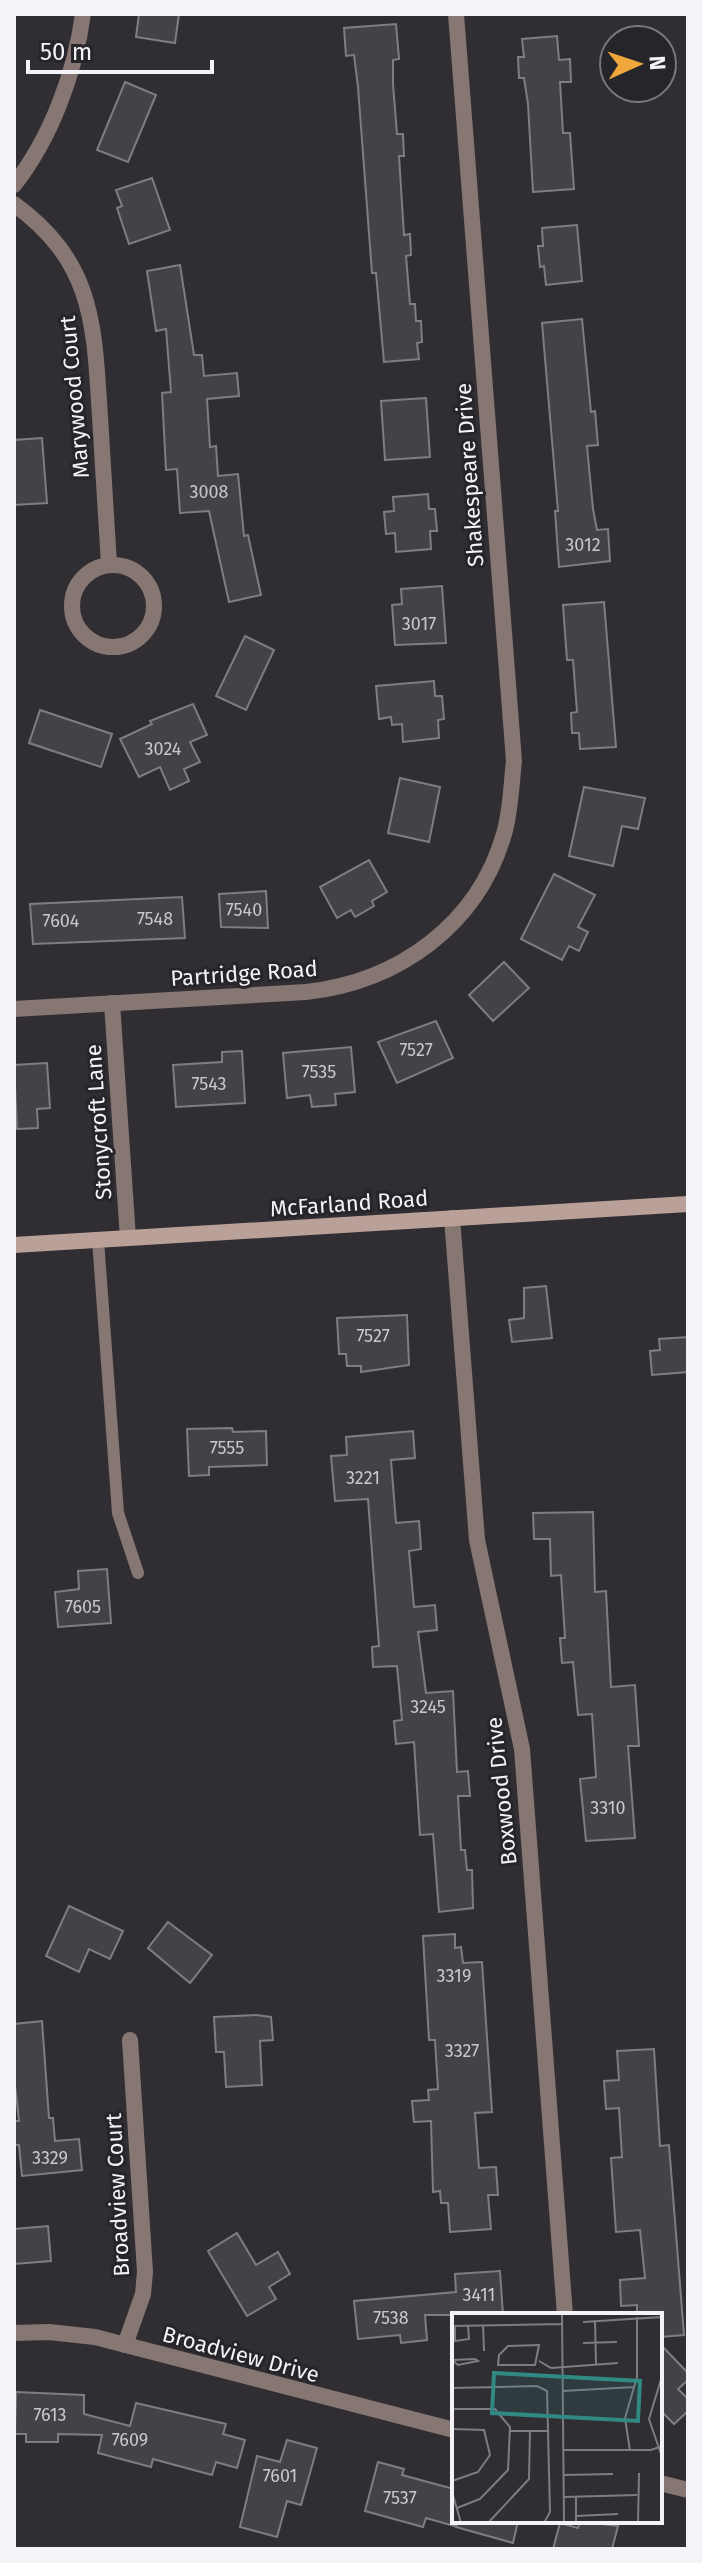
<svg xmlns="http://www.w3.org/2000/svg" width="702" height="2563" font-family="'Fira Sans',sans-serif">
  <rect width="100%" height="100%" fill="#302e33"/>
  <!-- building -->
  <g fill="#444247" stroke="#7f7d83" stroke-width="2">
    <path d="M139,14H179L175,43L136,37Z"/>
    <path d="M396,24L399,59L393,60V84L397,134H403L404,156H399L404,235L410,234L411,255L406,256L410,304H415L416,321H421L422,342L417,343L419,359L384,362L376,273H372L358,87L354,55L346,56L344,28Z"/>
    <path d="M557,36L559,60L570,59L571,82H560L563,133H570L574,189L533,192L528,104L524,78H519L518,57H524L522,39Z"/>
    <path d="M125,82L156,95L128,162L97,150Z"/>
    <path d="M152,178L170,230L129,244L117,208L122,206L116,190Z"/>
    <path d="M577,225L582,281L546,285L544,266L540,267L538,246H543L542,228Z"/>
    <path d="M180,265L194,355H202L204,376L237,373L239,396L207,399L210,447L216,446L218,476L238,474L244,536L248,535L261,595L229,602L209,511L180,513L177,469L166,470L162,393L171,392L166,329L156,331L147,271Z"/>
    <path d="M582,319L591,412L595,411L598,445L587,446L593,509L597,530L608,529L610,561L559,567L555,511H558L542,323Z"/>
    <path d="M426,398L430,457L385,460L381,401Z"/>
    <path d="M42,438L47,503L14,505V440Z"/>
    <path d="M428,494L429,509H435L437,531H430L431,549L396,552L395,533L386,534L384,512L394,511L393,497Z"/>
    <path d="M442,586L446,643L395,645L392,605L402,604L401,589Z"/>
    <path d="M604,602L616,747L580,749L579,733H572L571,713L577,712L573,660H567L563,605Z"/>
    <path d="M245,636L274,650L246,710L216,696Z"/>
    <path d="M434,681L435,696H442L444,719L438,720L439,738L403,742L402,724L392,725L391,717L379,719L376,686Z"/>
    <path d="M193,704L207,735L190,742L200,762L184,769L189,781L170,790L160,767L139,777L120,739L152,724L150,721Z"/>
    <path d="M40,710L112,734L101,767L29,743Z"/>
    <path d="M400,778L440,787L429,842L388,833Z"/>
    <path d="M584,787L645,798L638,829L622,826L613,866L569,856Z"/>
    <path d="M369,860L387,892L372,901L374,906L355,917L351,910L337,918L320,887Z"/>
    <path d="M554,874L595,895L578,927L588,932L579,951L569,946L562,960L521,939Z"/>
    <path d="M266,891L268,928L221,927L219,894Z"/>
    <path d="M182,897L185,938L33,944L30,904Z"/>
    <path d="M504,962L529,988L493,1021L469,995Z"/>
    <path d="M436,1021L453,1058L397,1083L378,1042Z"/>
    <path d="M351,1047L355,1092L335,1094L336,1105L312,1107L310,1095L287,1098L283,1053Z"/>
    <path d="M242,1051L245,1103L176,1107L173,1065L222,1062V1052Z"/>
    <path d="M47,1063L50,1108L37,1109L38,1128L17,1129L14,1065Z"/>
    <path d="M546,1286L552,1338L512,1342L509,1320L524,1318V1288Z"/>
    <path d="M407,1315L409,1365L361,1372V1366H347L346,1354H339L337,1318Z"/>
    <path d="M688,1337V1372L652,1375L650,1351L660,1350L659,1339Z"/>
    <path d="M232,1428L233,1432L266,1431L267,1465L209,1467V1475L189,1476L187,1429Z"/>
    <path d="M413,1431L415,1458L391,1460L396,1523L419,1521L421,1549L409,1551L414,1607L435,1605L437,1630L418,1632L426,1693L453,1691L457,1772L468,1771L470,1796H458L461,1850H465L467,1870H472L473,1908L439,1912L433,1834L420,1835L414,1742L396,1744L394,1721L402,1720L397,1666L373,1667L372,1647L379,1646L368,1499L335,1501L331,1456L347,1455L346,1437Z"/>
    <path d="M593,1512L595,1592L606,1591L611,1687L635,1685L639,1746H628L635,1838L586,1841L580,1779L596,1777L592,1714L578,1715L573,1662L562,1663L560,1638H565L561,1575L551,1576L550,1539H534L533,1513Z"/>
    <path d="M107,1569L111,1623L58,1627L55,1592L79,1589L78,1571Z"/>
    <path d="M69,1906L123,1931L110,1959L89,1949L79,1972L46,1956Z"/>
    <path d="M168,1922L212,1955L190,1983L148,1948Z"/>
    <path d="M455,1934V1948L461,1947L463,1963L482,1962L492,2112L475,2113L479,2168L496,2167L498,2195H488L491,2229L450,2232L448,2203H441L440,2191L433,2192L431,2121L414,2122L412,2101L429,2100L428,2090L438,2089L435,2040H429L423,1936Z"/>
    <path d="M256,2015L271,2017L273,2040L260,2041L262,2085L226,2087L224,2052H216L214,2017Z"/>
    <path d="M42,2021L49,2118H53L55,2141L79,2139L82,2170L22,2176L19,2145H14V2121H19L14,2076V2024Z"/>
    <path d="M654,2049L660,2146L669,2145L684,2335L660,2337V2315H637V2305L621,2306L620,2280L645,2278L640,2230L616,2232L611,2158L622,2157L619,2108L606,2109L604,2081L619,2080L617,2051Z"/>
    <path d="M48,2226L51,2261L14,2264V2229Z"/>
    <path d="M237,2233L256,2265L278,2252L290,2274L269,2287L276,2299L247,2316L208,2251Z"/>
    <path d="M500,2271L503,2315H425L427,2340L401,2343L400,2335L358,2339L354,2301L456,2292L455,2274Z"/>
    <path d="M660,2344L688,2373V2380L678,2389L688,2399V2411L674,2424L660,2410Z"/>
    <path d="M16,2392L84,2395V2414L130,2426L136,2403L226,2424L223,2434L245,2440L237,2468L216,2462L212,2475L153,2459L151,2467L98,2453L102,2435L58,2434V2442H26V2434H15Z"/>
    <path d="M287,2440L317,2448L301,2505L287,2501L277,2537L240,2527L257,2456L280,2462Z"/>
    <path d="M378,2462L404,2469L402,2475L454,2489V2526L426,2518L423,2527L365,2511Z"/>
    <path d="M457,2521H518L513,2543L456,2527Z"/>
    <path d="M580,2521L618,2526L612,2549H553L560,2523L578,2528Z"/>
  </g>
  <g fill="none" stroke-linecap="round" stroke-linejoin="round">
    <!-- lane -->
    <path stroke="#877772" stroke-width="12" d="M98,1240L118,1513L138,1573"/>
    <!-- street -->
    <g stroke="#877772" stroke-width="16">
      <path d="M14,185C51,138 75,73 83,14"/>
      <path d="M14,204C95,263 94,326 100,417C103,466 106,515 109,564"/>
      <circle cx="113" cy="606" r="41"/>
      <path d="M112,1003L128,1238"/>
      <path d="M14,1009L306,992C398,982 478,925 504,834C511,810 511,786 514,761L456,14"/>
      <path d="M452,1218L477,1540L522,1749L565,2315"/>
      <path d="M14,2333L49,2332L95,2337L454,2430"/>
      <path d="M125,2345L143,2294L145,2272L130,2040"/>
      <path d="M660,2483L688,2490"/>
    </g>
    <!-- secondary -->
    <path stroke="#b9a098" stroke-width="16" d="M14,1245L688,1204"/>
  </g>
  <g text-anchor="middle" stroke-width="6" stroke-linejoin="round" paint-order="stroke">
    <!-- number labels -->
    <g font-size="18" fill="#c8c7cb">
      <text x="209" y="498">3008</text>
      <text x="583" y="551">3012</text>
      <text x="419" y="630">3017</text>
      <text x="163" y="755">3024</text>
      <text x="244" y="916">7540</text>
      <text x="155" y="925">7548</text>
      <text x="61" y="927">7604</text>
      <text x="416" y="1056">7527</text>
      <text x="319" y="1078">7535</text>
      <text x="209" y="1090">7543</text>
      <text x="373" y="1342">7527</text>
      <text x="227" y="1454">7555</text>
      <text x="363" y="1484">3221</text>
      <text x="83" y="1613">7605</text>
      <text x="428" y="1713">3245</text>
      <text x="608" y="1814">3310</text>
      <text x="454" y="1982">3319</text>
      <text x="462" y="2057">3327</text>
      <text x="50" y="2164">3329</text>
      <text x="479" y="2301">3411</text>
      <text x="391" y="2324">7538</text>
      <text x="50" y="2421">7613</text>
      <text x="130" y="2446">7609</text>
      <text x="280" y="2482">7601</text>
      <text x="400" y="2504">7537</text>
    </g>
    <!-- street labels -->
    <g font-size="22" fill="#f4f3f7" stroke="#262529">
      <text transform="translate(74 397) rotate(-95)" y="8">Marywood Court</text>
      <text transform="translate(469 475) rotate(-94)" y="8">Shakespeare Drive</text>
      <text transform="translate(244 973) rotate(-4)" y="8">Partridge Road</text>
      <text transform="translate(98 1122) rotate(-94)" y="8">Stonycroft Lane</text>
      <text transform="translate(349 1203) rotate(-4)" y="8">McFarland Road</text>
      <text transform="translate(501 1791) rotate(-96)" y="8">Boxwood Drive</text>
      <text transform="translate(117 2195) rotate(-93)" y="8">Broadview Court</text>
      <text transform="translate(241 2354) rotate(15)" y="8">Broadview Drive</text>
    </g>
  </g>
  <!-- overview -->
  <g transform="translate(452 2313)">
    <rect width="210" height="210" fill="#302e33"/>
    <path fill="none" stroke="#7e7d81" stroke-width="2" d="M110,0L112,210M143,8L144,51M131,9L210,4M31,12L32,38M0,13L110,11M3,13V28L17,26L16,13M131,30L165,29M87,32L83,52H46L47,42L56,33ZM0,47L23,46L26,48L6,52ZM87,48L99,55L166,50M210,63L197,106L210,144M0,75L85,73L95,78L98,199L92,210M111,78L182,74M0,96H43L58,114L56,157L28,186L5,195M0,116L32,117L38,142L26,159L0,168M58,118H97M111,137H199L210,133M178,138L173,105L185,64V4M111,162L161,161M0,179L9,210M124,183V210M112,184L185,182M124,203L166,201M36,210L77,166L78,118M186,210L187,160"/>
    <path fill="#318983" fill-opacity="0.15" stroke="#318983" stroke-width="4" d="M42,60L188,68L186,108L40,100Z"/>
    <rect width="210" height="210" fill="none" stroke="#f4f3f7" stroke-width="4"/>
  </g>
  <!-- border -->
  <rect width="702" height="2563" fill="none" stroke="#f4f3f7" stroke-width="32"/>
  <!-- north arrow -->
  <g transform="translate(638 64) rotate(87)"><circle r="38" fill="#262529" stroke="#78777b" stroke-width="2"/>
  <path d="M0-6L14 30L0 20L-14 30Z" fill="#efa73d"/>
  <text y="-12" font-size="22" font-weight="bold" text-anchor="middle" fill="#f4f3f7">N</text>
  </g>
  <!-- scale -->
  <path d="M28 60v12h184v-12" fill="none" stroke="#f4f3f7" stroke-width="4"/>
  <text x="40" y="60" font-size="24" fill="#f4f3f7" stroke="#262529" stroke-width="6" paint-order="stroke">50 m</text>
</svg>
